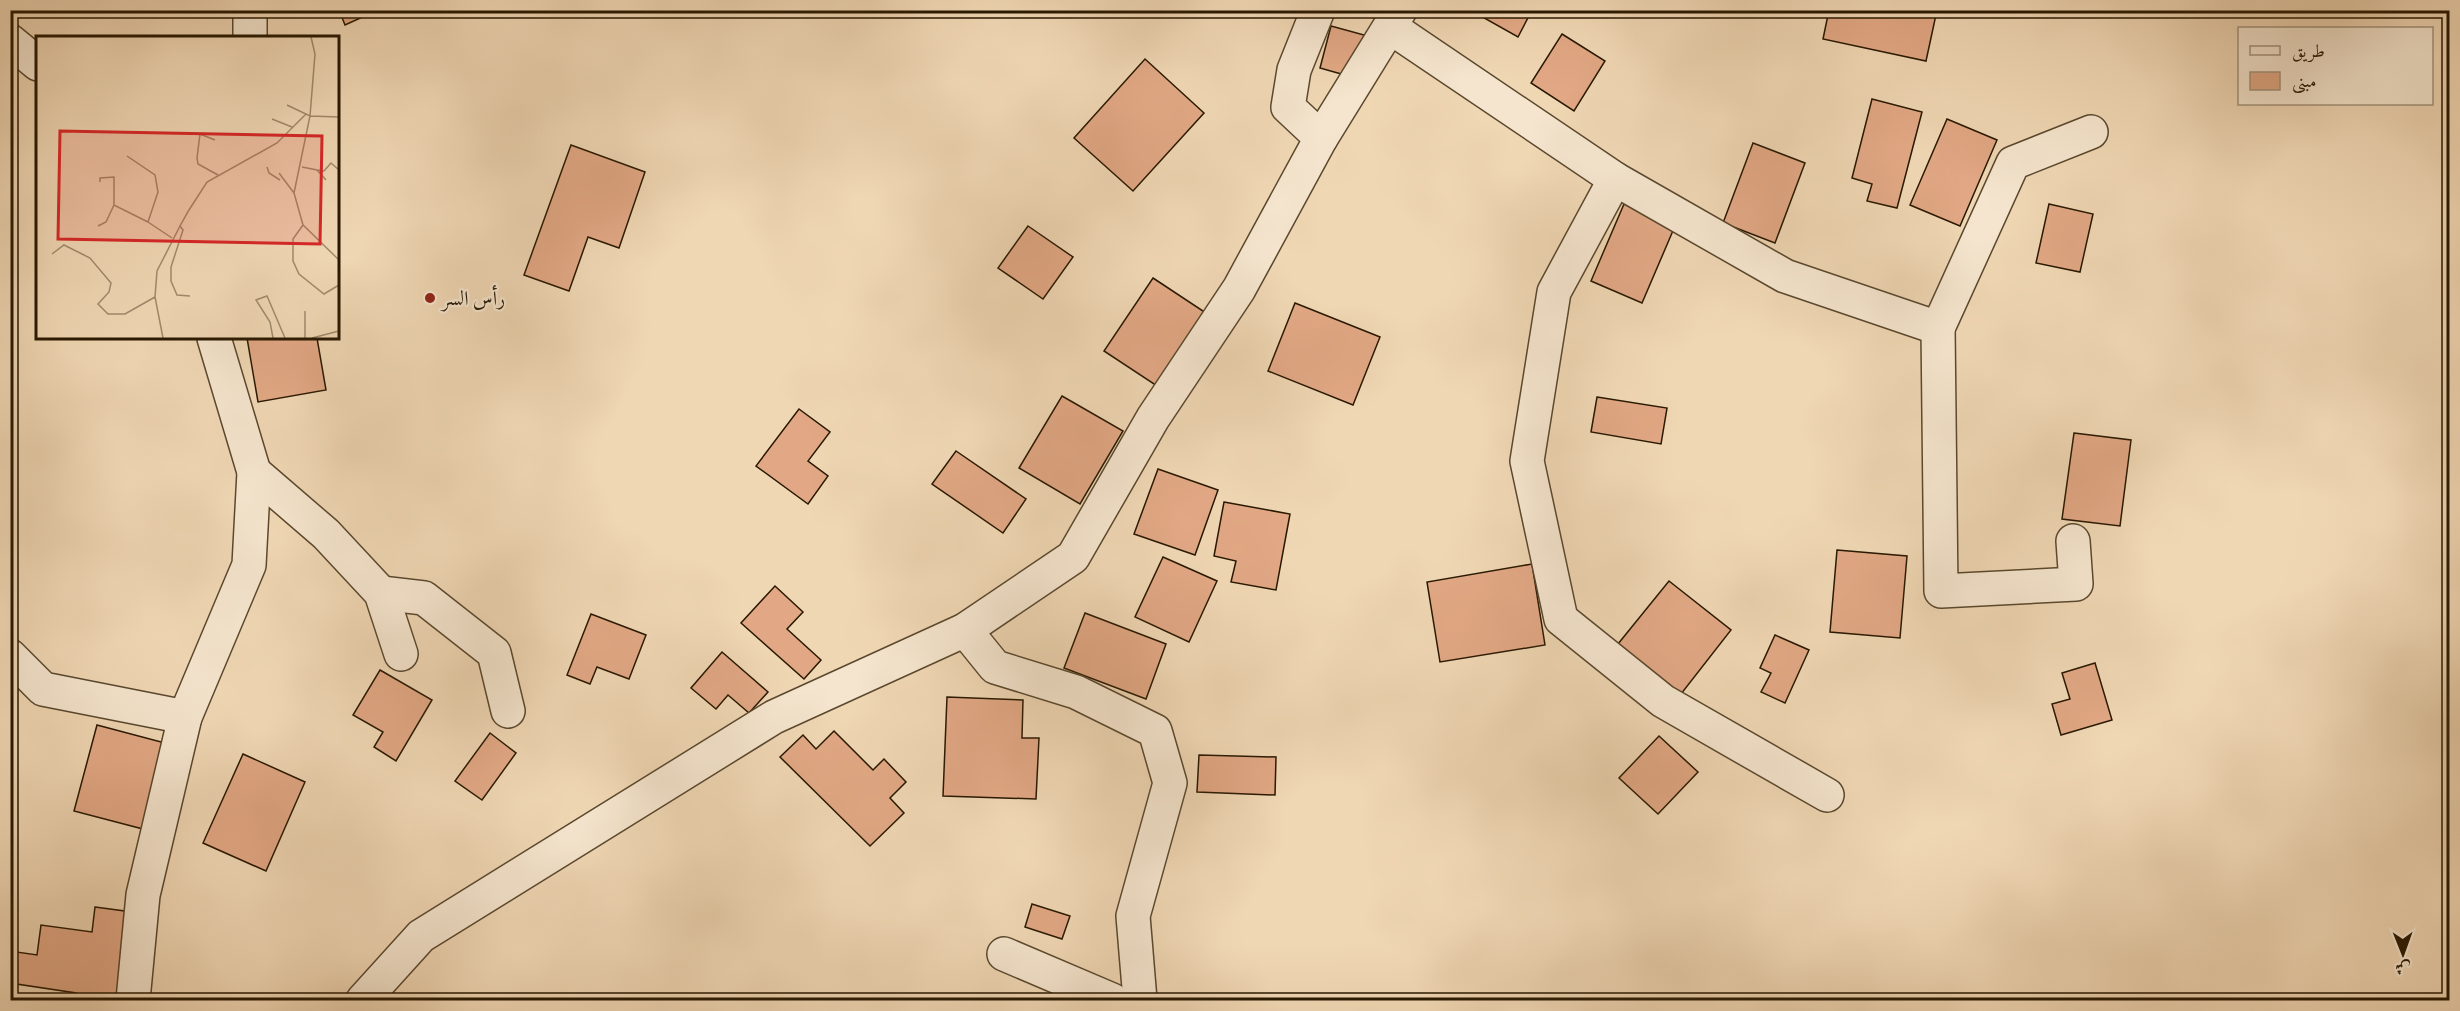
<svg xmlns="http://www.w3.org/2000/svg" width="2460" height="1011" font-family="'IM FELL Double Pica',Amiri,serif">
  <rect width="100%" height="100%" fill="#f0d7b4"/>
  <filter id="stains"><feTurbulence type="fractalNoise" baseFrequency=".00333" numOctaves="4"/><feColorMatrix values="0 0 0 0 .2 0 0 0 0 .09 0 0 0 0 .02 0 0 0 .5 -.17"/></filter>
  <radialGradient id="worn" r=".72"><stop offset=".6" stop-color="#630" stop-opacity="0"/><stop offset="1" stop-color="#630" stop-opacity=".3"/></radialGradient>
  <!-- building -->
  <g fill="#e2a885" stroke="#281801" stroke-width="1.5">
    <path d="M339,10H378L345,25Z"/>
    <path d="M1470,10H1532L1518,37Z"/>
    <path d="M1829,10H1937L1926,61L1823,39Z"/>
    <path d="M1331,26L1364,35L1352,77L1320,68Z"/>
    <path d="M1562,34L1605,61L1574,111L1531,83Z"/>
    <path d="M1145,59L1204,113L1133,191L1074,138Z"/>
    <path d="M1872,99L1922,112L1897,208L1867,201L1872,184L1852,178Z"/>
    <path d="M1947,119L1997,140L1960,226L1910,205Z"/>
    <path d="M1753,143L1805,163L1775,243L1723,223Z"/>
    <path d="M571,145L645,172L619,248L588,237L569,291L524,275Z"/>
    <path d="M1624,204L1675,226L1642,303L1591,281Z"/>
    <path d="M2049,204L2093,214L2080,272L2036,263Z"/>
    <path d="M1028,226L1073,257L1043,299L998,268Z"/>
    <path d="M1153,278L1206,313L1157,386L1104,351Z"/>
    <path d="M1295,303L1380,337L1353,405L1268,371Z"/>
    <path d="M247,338H317L326,390L258,402Z"/>
    <path d="M1062,396L1123,431L1080,504L1019,468Z"/>
    <path d="M1597,397L1667,408L1661,444L1591,432Z"/>
    <path d="M799,409L830,432L808,461L828,476L808,504L756,466Z"/>
    <path d="M2074,433L2131,440L2120,526L2062,519Z"/>
    <path d="M956,451L1026,499L1003,533L932,484Z"/>
    <path d="M1158,469L1218,490L1195,555L1134,534Z"/>
    <path d="M1224,502L1290,514L1276,590L1231,582L1236,561L1214,556Z"/>
    <path d="M1837,550L1907,556L1900,638L1830,632Z"/>
    <path d="M1163,557L1217,581L1189,642L1135,617Z"/>
    <path d="M1532,564L1545,645L1440,662L1427,582Z"/>
    <path d="M1669,581L1731,630L1681,694L1618,644Z"/>
    <path d="M775,586L803,612L787,629L821,660L804,679L741,623Z"/>
    <path d="M1085,613L1166,644L1146,699L1064,668Z"/>
    <path d="M591,614L646,635L629,679L597,667L590,684L567,675Z"/>
    <path d="M1775,635L1809,650L1785,703L1761,692L1771,673L1760,668Z"/>
    <path d="M722,652L768,692L749,713L728,695L716,709L691,688Z"/>
    <path d="M2095,663L2112,720L2061,735L2052,704L2070,699L2062,673Z"/>
    <path d="M380,670L432,700L396,761L374,747L383,732L353,715Z"/>
    <path d="M947,697L1023,700L1022,738H1039L1036,799L943,796Z"/>
    <path d="M97,725L165,743L143,829L74,811Z"/>
    <path d="M834,731L873,770L884,759L906,782L890,798L904,813L870,846L780,757L803,735L816,749Z"/>
    <path d="M490,733L516,753L482,800L455,781Z"/>
    <path d="M1659,736L1698,772L1658,814L1619,778Z"/>
    <path d="M243,754L305,782L266,871L203,843Z"/>
    <path d="M1199,755L1276,757L1275,795L1197,792Z"/>
    <path d="M1032,904L1070,916L1062,939L1025,927Z"/>
    <path d="M95,907L132,912L120,1000H75L76,993L10,983V951L37,955L41,925L92,932Z"/>
  </g>
  <g fill="none" stroke-linecap="round" stroke-linejoin="round">
    <!-- minor casing -->
    <g stroke="#5a482e" stroke-width="36">
      <g id="minor">
        <path d="M250,10V38"/>
        <path d="M1390,27L1615,179L1554,292L1527,461L1561,619L1663,701L1827,795"/>
        <path d="M10,41L38,64"/>
        <path d="M1321,138L1400,10"/>
        <path d="M1615,179L1785,276L1938,328L2013,163L2091,132"/>
        <path d="M1938,328L1941,591L2076,584L2073,541"/>
        <path d="M254,472L326,534L381,593L401,654"/>
        <path d="M381,593L424,598L494,653L508,711"/>
        <path d="M965,630L995,667L1076,692L1155,731L1170,783L1133,916L1140,1000"/>
        <path d="M10,656L43,689L185,717"/>
        <path d="M1004,954L1112,1000"/>
        <path d="M133,1000L143,895L185,717L249,565L254,472L214,338"/>
        <path d="M363,1000L421,936L774,717L965,630L1073,557L1153,418L1239,289L1321,138L1288,107L1294,70L1318,10"/>
      </g>
    </g>
    <!-- minor -->
    <use href="#minor" stroke="#f5e5ce" stroke-width="33"/>
  </g>
  <!-- markers -->
  <circle fill="#8f2418" stroke="#f5e5ce" stroke-width="2" cx="430" cy="298" r="6"/>
  <g text-anchor="middle" stroke-width="4.5" stroke-linejoin="round" paint-order="stroke">
    <!-- poi labels -->
    <g font-size="20" fill="#281801" stroke="#f5e5ce" text-anchor="start">
      <text x="442" y="305">رأس السر</text>
    </g>
  </g>
  <!-- overview -->
  <g transform="translate(36 36)">
    <rect width="303" height="303" fill="#f0d7b4"/>
    <path fill="none" stroke="#a08b6c" stroke-width="1.5" d="M251,69L274,80L303,81M236,83L256,91M179,104L164,98L161,122L162,128L182,139M91,120L119,139L122,156L112,186L136,202M231,131L233,137L244,144M266,131L281,134L290,144M281,134L288,135L295,127L303,134M243,137L258,157M64,146V142L78,141V169M267,189L258,157L274,80L279,18L275,1M62,190L70,186L78,169L112,186M16,218L28,209L54,222L75,247L73,256L62,268L72,278H89L119,261M303,224L267,189L257,203V225L263,238L288,258L303,249M154,260L141,259L135,245V231L147,194L144,190L153,174L171,146L241,107L270,78M269,275V302M127,302L119,261L121,235L144,190M237,302L234,286L220,264L231,260L249,302M276,302L303,295"/>
    <path fill="#d62828" fill-opacity="0.15" stroke="#d62828" stroke-width="3" d="M24,95L286,100L284,208L22,203Z"/>
    <rect width="303" height="303" fill="none" stroke="#281801" stroke-width="3"/>
  </g>
  <!-- margin -->
  <rect width="2460" height="1011" fill="none" stroke="#f0d7b4" stroke-width="36"/>
  <rect x="12" y="12" width="2436" height="987" fill="none" stroke="#281801" stroke-width="3"/>
  <rect x="18" y="18" width="2424" height="975" fill="none" stroke="#281801" stroke-width="1.5"/>
  <!-- legend -->
  <rect x="2238" y="27" width="195" height="78" fill="#f5e5ce" stroke="#a3937c" stroke-width="1.5"/>
  <rect x="2250" y="46" width="30" height="9" fill="#f5e5ce" stroke="#a3937c" stroke-width="1.5"/>
  <text x="2292" y="57" font-size="18" fill="#281801">طريق</text>
  <rect x="2250" y="72" width="30" height="18" fill="#e2a885" stroke="#a3937c" stroke-width="1.5"/>
  <text x="2292" y="87" font-size="18" fill="#281801">مبنى</text>
  <!-- north arrow -->
  <g transform="translate(2403 954) rotate(179)" stroke="#f5e5ce" stroke-width="4.5" paint-order="stroke">
  <path d="M0-4.5L10 22L0 15L-10 22Z" fill="#281801"/>
  <text y="-9" font-size="16" font-weight="bold" text-anchor="middle" fill="#281801">ش</text>
  </g>
  <rect width="100%" height="100%" filter="url(#stains)"/>
  <rect width="100%" height="100%" fill="url(#worn)"/>
</svg>
